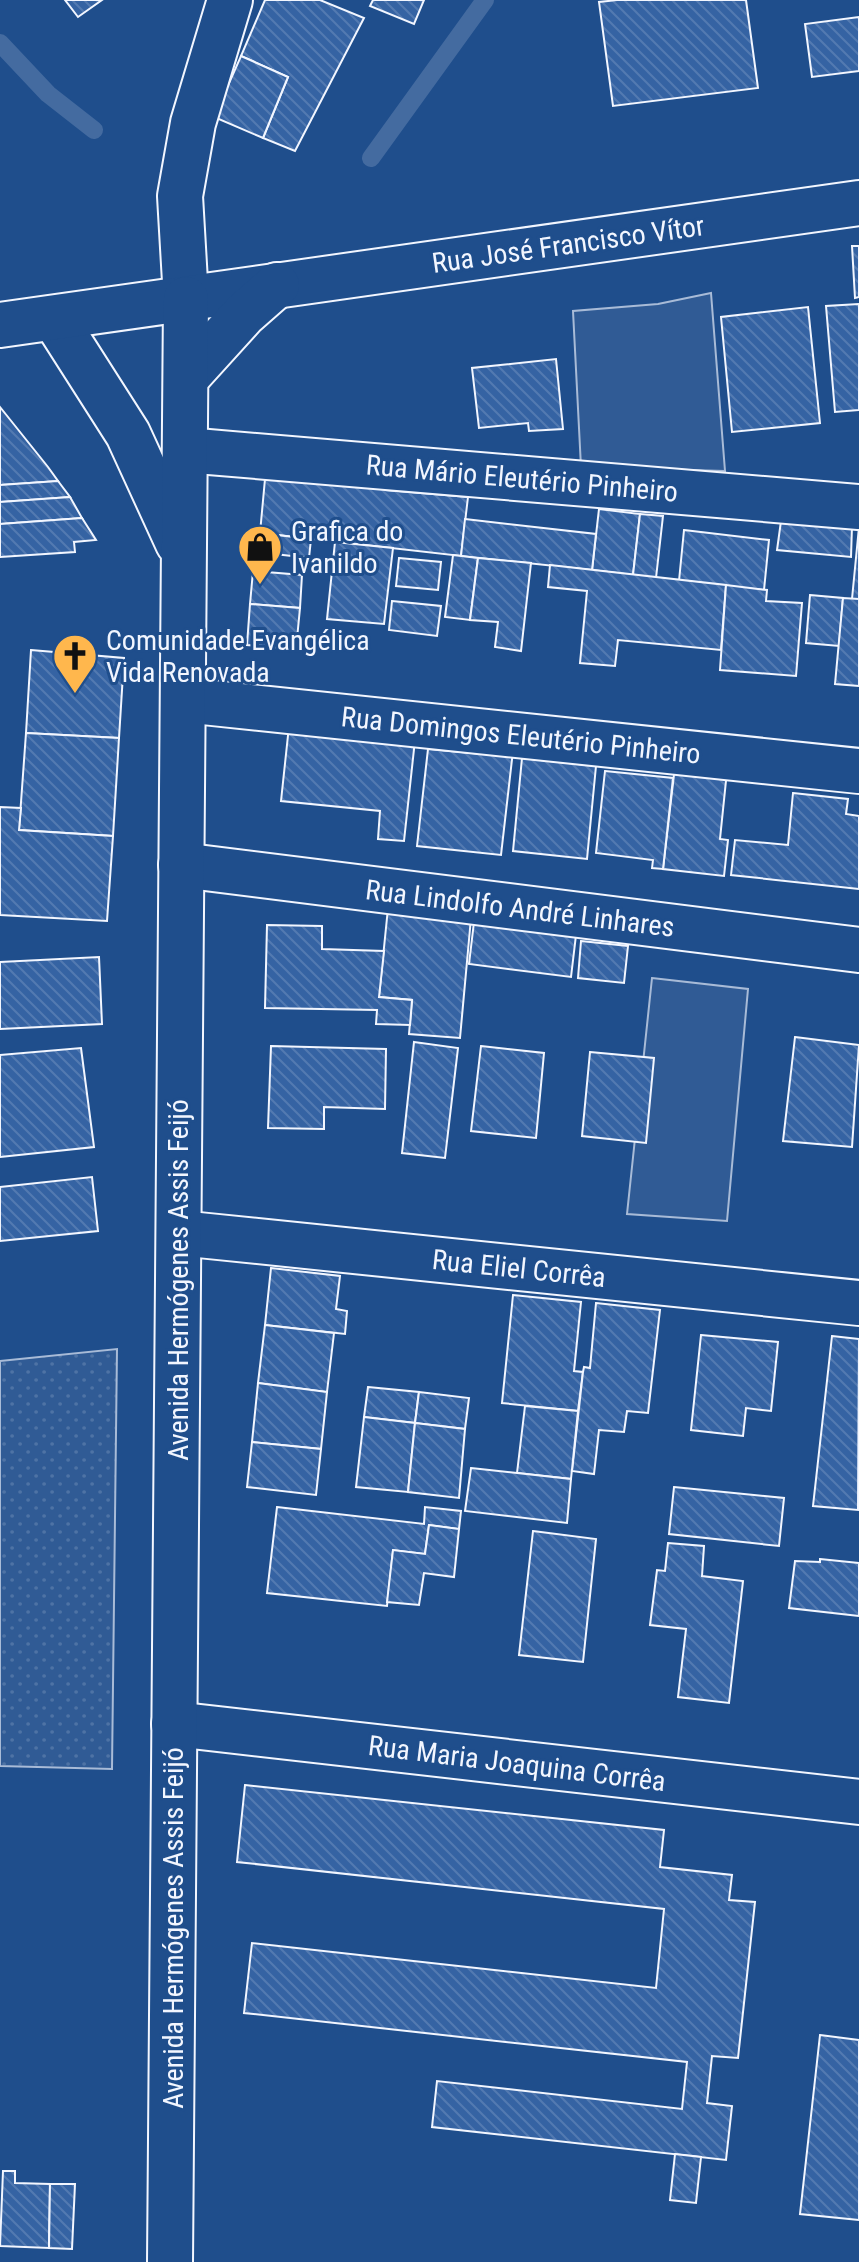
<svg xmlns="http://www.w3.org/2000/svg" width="859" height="2262" font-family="'Roboto Condensed',sans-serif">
  <defs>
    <pattern id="park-dots" width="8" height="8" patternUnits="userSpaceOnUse" patternTransform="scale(2)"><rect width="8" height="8" fill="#305b95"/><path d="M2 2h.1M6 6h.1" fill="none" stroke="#4e73a5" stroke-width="1.8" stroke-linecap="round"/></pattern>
    <pattern id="building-back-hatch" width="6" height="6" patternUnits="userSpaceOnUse" patternTransform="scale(2)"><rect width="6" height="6" fill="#3563a3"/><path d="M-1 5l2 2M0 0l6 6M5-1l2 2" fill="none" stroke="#537ab1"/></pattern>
  </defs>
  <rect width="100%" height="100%" fill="#1f4e8c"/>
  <!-- grass -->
  <g fill="#305b95" stroke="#a8bbd7" stroke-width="2">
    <path d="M711,293L725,471L581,467L573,311L658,304Z"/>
    <path d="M652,978L748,989L727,1221L627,1214Z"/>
  </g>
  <!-- park -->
  <path fill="url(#park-dots)" stroke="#a8bbd7" stroke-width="2" d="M117,1349L112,1769L0,1766V1361Z"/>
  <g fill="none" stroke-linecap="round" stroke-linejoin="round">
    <!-- stream -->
    <g stroke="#446ba0" stroke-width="18">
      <path d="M0,43L48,94L94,130"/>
      <path d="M371,158L485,0"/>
    </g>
  </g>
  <!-- building -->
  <g fill="url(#building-back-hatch)" stroke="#f2f6ff" stroke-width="2">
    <path d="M65,0H102L78,17Z"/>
    <path d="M265,0H320L364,18L295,151L263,138L288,77L241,56Z"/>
    <path d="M373,0H424L414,24L370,6Z"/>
    <path d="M617,0H746L758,88L613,106L599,2Z"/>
    <path d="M859,17V71L812,77L805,24Z"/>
    <path d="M241,56L288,77L263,138L214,117Z"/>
    <path d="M852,246H859V297L855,298Z"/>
    <path d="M859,304V410L835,412L826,306Z"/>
    <path d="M808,307L820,423L732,432L721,317Z"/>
    <path d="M556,359L563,429L529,431L528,423L479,428L472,368Z"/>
    <path d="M0,407L48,467L58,481L0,485Z"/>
    <path d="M388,472L386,490L468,497L461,556L260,533L265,479L343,483Z"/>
    <path d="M58,481L70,497L0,502V485Z"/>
    <path d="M70,497L82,518L0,524V502Z"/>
    <path d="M599,509L640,514L633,575L592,570Z"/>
    <path d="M640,514L663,516L656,578L633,575Z"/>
    <path d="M82,518L96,540L74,542L75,552L0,557V524Z"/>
    <path d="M465,519L596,534L592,570L461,556Z"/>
    <path d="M781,521L852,526L851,557L777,550Z"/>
    <path d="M859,527V599H852Z"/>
    <path d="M684,530L769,540L764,590L679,581Z"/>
    <path d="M268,534L311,539L309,558L266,553Z"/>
    <path d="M335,542L393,548L384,624L327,619Z"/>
    <path d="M453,555L478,558L470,620L445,617Z"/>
    <path d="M399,558L441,562L438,590L396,586Z"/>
    <path d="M478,558L531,563L521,651L495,647L498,622L470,620Z"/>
    <path d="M550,565L726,585L721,650L618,640L615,666L580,663L587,591L548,587Z"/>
    <path d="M253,571L302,575L300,608L250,604Z"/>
    <path d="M726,585L767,590L766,601L802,603L796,676L720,670Z"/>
    <path d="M810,595L843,598L839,646L806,643Z"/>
    <path d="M843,598L859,599V686L835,684Z"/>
    <path d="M392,601L441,606L437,636L389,630Z"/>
    <path d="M250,604L300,608L296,649L247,645Z"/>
    <path d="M31,650L124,658L119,738L26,733Z"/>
    <path d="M289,726L415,740L404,841L378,839L380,811L281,801Z"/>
    <path d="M26,733L119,738L113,836L19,830Z"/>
    <path d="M483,738L514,742L501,855L417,846L428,749L482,754Z"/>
    <path d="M522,758L596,766L587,859L513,851Z"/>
    <path d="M675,766L727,771L720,839L728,840L724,876L663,869Z"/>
    <path d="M605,771L673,778L663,869L652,868L653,860L596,853Z"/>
    <path d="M793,793L848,799L846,814L859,816V889L731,875L735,840L788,845Z"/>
    <path d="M0,807L21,808L19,830L113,836L107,921L0,915Z"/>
    <path d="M388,908L471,918L460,1038L409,1034L412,1000L379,997Z"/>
    <path d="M474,922L576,935L571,977L469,964Z"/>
    <path d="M267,925L322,926V949L384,951L379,997L412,1000L410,1025L376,1024L377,1010L265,1008Z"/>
    <path d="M581,941L628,946L624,983L578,978Z"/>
    <path d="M99,957L102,1024L0,1029V962Z"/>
    <path d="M795,1037L859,1045L852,1147L783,1141Z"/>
    <path d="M414,1042L458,1048L445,1158L402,1153Z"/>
    <path d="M271,1046L386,1049L385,1109L324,1107V1129L268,1128Z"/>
    <path d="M481,1046L544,1053L536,1138L471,1131Z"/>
    <path d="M81,1048L94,1147L0,1157V1055Z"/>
    <path d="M590,1052L654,1058L646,1143L582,1136Z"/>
    <path d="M92,1177L98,1231L0,1241V1187Z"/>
    <path d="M271,1268L340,1276L336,1309L347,1311L345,1334L265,1325Z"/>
    <path d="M513,1295L581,1302L574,1371L583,1372L578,1411L502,1403Z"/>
    <path d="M596,1303L660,1310L648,1413L627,1411L624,1432L599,1430L594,1474L572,1471L583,1372L584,1367L590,1368Z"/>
    <path d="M265,1325L334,1333L327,1392L258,1383Z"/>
    <path d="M701,1335L778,1342L771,1411L746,1408L743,1436L691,1430Z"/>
    <path d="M832,1336L859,1339L858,1510L813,1506Z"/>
    <path d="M258,1383L327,1392L321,1449L252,1442Z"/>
    <path d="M368,1387L419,1392L415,1423L364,1417Z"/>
    <path d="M419,1392L469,1398L465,1429L415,1423Z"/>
    <path d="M525,1406L578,1411L571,1479L517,1473Z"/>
    <path d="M364,1417L415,1423L408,1492L356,1487Z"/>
    <path d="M415,1423L465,1429L459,1498L408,1492Z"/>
    <path d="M252,1442L321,1449L316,1495L247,1487Z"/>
    <path d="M471,1468L571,1479L567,1523L465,1511Z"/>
    <path d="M674,1487L784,1498L779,1546L669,1534Z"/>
    <path d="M277,1507L424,1524L425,1507L461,1511L459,1529L429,1525L425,1554L393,1550L387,1606L267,1593Z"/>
    <path d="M429,1525L459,1529L454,1577L424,1573L419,1605L387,1602L393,1550L425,1554Z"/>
    <path d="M533,1531L596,1539L583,1662L519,1655Z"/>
    <path d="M668,1543L704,1546L702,1576L743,1581L729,1703L678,1697L686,1629L650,1625L657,1570L665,1571Z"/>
    <path d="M820,1559L859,1563V1616L789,1608L795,1561L820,1562Z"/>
    <path d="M245,1785L664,1830L660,1867L732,1875L729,1900L755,1902L738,2058L712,2056L707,2103L732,2106L726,2160L432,2127L437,2081L682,2109L687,2062L244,2013L252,1943L656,1988L664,1909L237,1862Z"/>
    <path d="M820,2035L859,2040V2220L800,2214Z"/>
    <path d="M675,2154L701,2157L696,2203L670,2200Z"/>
    <path d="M3,2171H15V2183L50,2184L49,2248L0,2246Z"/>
    <path d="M50,2184H75L72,2249L49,2248Z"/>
  </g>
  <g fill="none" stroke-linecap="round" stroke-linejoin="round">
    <!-- minor casing -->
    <g stroke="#f2f6ff" stroke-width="48">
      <g id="minor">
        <path d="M186,299L180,196L193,123L230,0"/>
        <path d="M185,450L859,507"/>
        <path d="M184,700L859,771"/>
        <path d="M181,865L859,950"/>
        <path d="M179,1233L859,1303"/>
        <path d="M174,1724L859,1802"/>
      </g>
    </g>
    <!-- major casing -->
    <g stroke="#f2f6ff" stroke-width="48">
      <g id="major">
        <path d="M54,318L128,434L178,543"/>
        <path d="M0,325L859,203"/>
        <path d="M186,378L244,314L277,285"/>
        <path d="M170,2262L186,299"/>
      </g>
    </g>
    <!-- minor -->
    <use href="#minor" stroke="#1f4e8c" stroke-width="44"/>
    <!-- major -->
    <use href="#major" stroke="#1f4e8c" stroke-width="44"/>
  </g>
  <!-- icons -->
  <defs>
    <g id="shop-pin" transform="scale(2.3)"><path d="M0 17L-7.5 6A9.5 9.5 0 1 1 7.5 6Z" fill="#ffb74d" stroke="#1f4e8c"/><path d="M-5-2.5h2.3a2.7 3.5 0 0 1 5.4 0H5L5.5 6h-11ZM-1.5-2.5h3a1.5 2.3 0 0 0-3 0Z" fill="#111"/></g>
    <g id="church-pin" transform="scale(2.3)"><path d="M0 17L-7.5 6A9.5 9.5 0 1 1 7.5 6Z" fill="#ffb74d" stroke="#1f4e8c"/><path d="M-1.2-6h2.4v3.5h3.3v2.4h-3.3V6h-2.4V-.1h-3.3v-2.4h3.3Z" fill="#111"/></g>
  </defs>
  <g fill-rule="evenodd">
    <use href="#shop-pin" x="260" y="547"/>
    <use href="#church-pin" x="75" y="656"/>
  </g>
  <g text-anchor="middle" stroke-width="6" stroke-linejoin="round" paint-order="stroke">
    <!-- street labels -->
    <g font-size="28" fill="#f2f6ff" stroke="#1f4e8c">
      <text transform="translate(568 244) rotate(-8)" y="10">Rua José Francisco Vítor</text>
      <text transform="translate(522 478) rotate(5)" y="10">Rua Mário Eleutério Pinheiro</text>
      <text transform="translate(521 735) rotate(6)" y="10">Rua Domingos Eleutério Pinheiro</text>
      <text transform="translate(520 908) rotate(7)" y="10">Rua Lindolfo André Linhares</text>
      <text transform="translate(519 1268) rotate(6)" y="10">Rua Eliel Corrêa</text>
      <text transform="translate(178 1280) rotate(-90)" y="10">Avenida Hermógenes Assis Feijó</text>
      <text transform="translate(517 1763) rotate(7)" y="10">Rua Maria Joaquina Corrêa</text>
      <text transform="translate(173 1928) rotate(-90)" y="10">Avenida Hermógenes Assis Feijó</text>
    </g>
    <!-- poi labels -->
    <g font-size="28" fill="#f2f6ff" stroke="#1f4e8c" text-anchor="start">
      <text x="291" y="541">Grafica do<tspan x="291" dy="32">Ivanildo</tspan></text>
      <text x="106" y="650">Comunidade Evangélica<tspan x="106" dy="32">Vida Renovada</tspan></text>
    </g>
  </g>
</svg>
